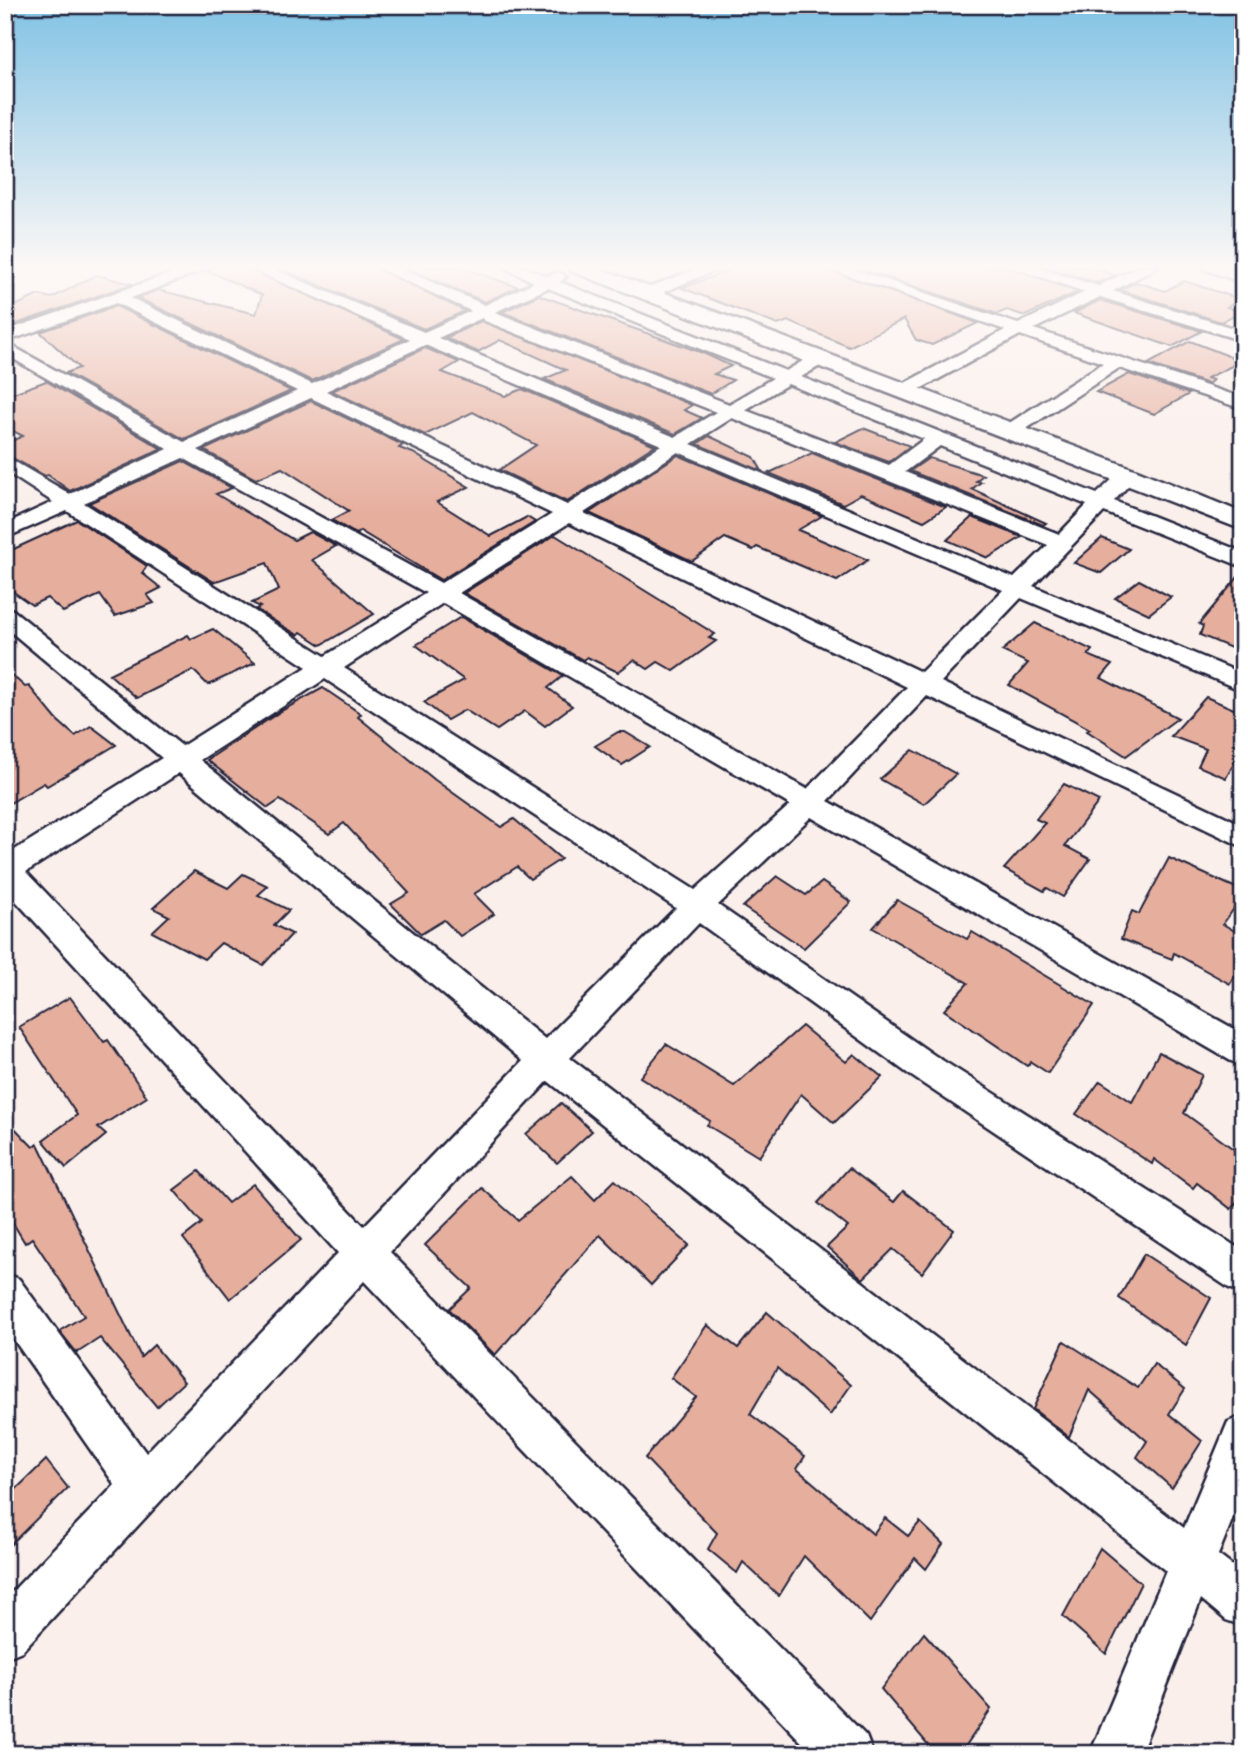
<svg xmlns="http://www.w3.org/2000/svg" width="1248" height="1759" font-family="Kalam,sans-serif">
  <rect width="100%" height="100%" fill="#faefeb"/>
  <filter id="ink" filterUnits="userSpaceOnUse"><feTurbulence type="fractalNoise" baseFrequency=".0143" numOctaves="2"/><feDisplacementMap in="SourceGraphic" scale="14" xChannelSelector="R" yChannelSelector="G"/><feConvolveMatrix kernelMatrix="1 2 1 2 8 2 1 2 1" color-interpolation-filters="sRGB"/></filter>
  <g filter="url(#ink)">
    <!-- building -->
    <g fill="#e6ae9d" stroke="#22223b" stroke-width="2">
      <path d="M214,267H245L404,339L312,381L138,298L158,290L256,314L262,295L208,271Z"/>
      <path d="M276,267H374L465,311L424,329Z"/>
      <path d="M404,267H460L518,287L485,302Z"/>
      <path d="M738,267H822L978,323L932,345L916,340L904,319L849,347L788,321L778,325L682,288Z"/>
      <path d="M856,267H1009L1078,292L1025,316L1007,310L997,314Z"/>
      <path d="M1045,267H1090L1115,275L1098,283Z"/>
      <path d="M96,275L132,284L5,328V311L38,295L52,298Z"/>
      <path d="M1184,281L1240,299L1227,307L1240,312L1221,322L1120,290L1136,282L1165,291Z"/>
      <path d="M539,295L703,353L731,366L714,374L733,380L711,394L502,312Z"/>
      <path d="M1100,300L1202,331L1172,347L1074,313Z"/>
      <path d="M116,306L291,391L184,439L66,373L79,368L40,332Z"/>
      <path d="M481,321L692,405L684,410L702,418L675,434L544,379L566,370L500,340L478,352L445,338Z"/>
      <path d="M1190,341L1242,361L1207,378L1213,380L1208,384L1148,364Z"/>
      <path d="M425,348L459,362L442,372L505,396L522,389L655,445L567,502L499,470L536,445L473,412L425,435L332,391Z"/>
      <path d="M1129,374L1189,394L1154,414L1096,392Z"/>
      <path d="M46,381L162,449L70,491L48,475L45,476L5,454V444L23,436L5,427V396Z"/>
      <path d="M311,401L403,445L399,448L413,453L469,487L437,502L491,536L527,517L535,522L441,580L360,531L356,534L332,520L349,511L282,468L256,479L204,450Z"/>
      <path d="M863,428L910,446L889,462L835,442Z"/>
      <path d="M709,436L754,457L762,471L697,444Z"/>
      <path d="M812,453L946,507L924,521L861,494L843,504L769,473Z"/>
      <path d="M678,455L822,516L798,530L868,560L837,581L757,547L753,550L725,538L692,561L589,513Z"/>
      <path d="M929,458L983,475L976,481L981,482L972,489L1046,523L1043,525L910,471Z"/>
      <path d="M183,461L232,488L216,494L294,540L310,532L336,546L312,560L374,614L321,645L301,632L298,635L281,625L256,609L260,607L252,603L279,590L267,563L214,582L89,503Z"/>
      <path d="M972,517L1022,537L988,558L947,540Z"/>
      <path d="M77,520L147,566L142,573L161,588L147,595L154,603L115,616L100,595L63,612L47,598L32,605L5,586V553Z"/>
      <path d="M555,535L715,634L709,638L716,641L674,671L658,662L648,669L634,660L618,672L587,657L583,660L464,593Z"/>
      <path d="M1102,538L1129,549L1101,573L1074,563Z"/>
      <path d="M1243,571V653L1200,635L1203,626L1199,624Z"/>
      <path d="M1139,580L1171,597L1149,614L1115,598Z"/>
      <path d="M461,617L563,676L548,688L572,706L545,726L525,711L497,730L465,710L447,720L424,702L464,680L416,645Z"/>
      <path d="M1035,623L1092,650L1088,655L1112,665L1101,678L1178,718L1126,756L1087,731L1090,729L1009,685L1028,663L1002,651Z"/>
      <path d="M213,629L255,663L208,685L193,670L137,698L109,674L188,635L191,639Z"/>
      <path d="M5,669L25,687L29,686L57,720L75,736L91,726L116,745L47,786L44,783L5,806Z"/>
      <path d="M323,688L361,714L358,717L435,780L501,827L514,819L561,859L530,879L517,867L474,894L494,914L460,936L444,920L421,934L391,904L409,893L344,823L329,834L280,800L268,808L207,760L281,711Z"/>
      <path d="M1206,697L1243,713V747L1226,778L1198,766L1206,749L1171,736Z"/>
      <path d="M618,732H625L650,747L622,765L595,746Z"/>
      <path d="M913,750L956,774L924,804L880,779Z"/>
      <path d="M1064,784L1099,801L1065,846L1090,859L1063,897L1047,888L1044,891L1004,869L1045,823L1036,819Z"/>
      <path d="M1169,858L1243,891V896L1223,924L1243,936V963L1230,984L1174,953L1172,959L1121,939L1132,911L1139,914Z"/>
      <path d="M194,871L228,888L243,874L268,886L258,895L289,910L274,925L292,934L263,965L221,943L204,959L152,932L169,916L153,908Z"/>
      <path d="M777,876L806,895L822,882L851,902L804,948L743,907Z"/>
      <path d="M897,900L967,939L972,932L1094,1005L1048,1073L1031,1062L1027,1066L944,1010L968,983L873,928Z"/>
      <path d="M70,997L104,1042L108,1040L147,1097L98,1128L106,1135L66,1168L43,1140L77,1115L19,1027Z"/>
      <path d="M802,1026L846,1062L854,1054L882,1077L834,1123L801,1094L759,1157L707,1125L710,1121L640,1077L666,1044L734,1086Z"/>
      <path d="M1159,1052L1202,1075L1184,1113L1243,1156V1194L1231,1209L1197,1183L1193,1188L1154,1159L1152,1164L1076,1114L1100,1081L1132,1102Z"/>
      <path d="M561,1103L592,1131L557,1163L526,1134Z"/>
      <path d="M5,1118L33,1147L38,1144L141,1357L154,1345L184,1382L157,1407L100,1338L77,1353L62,1334L61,1330L84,1316L32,1238L25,1243L5,1210Z"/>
      <path d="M849,1168L894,1202L903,1191L954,1230L922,1273L893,1249L863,1279L827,1247L848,1227L818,1203Z"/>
      <path d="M199,1171L228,1203L253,1184L301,1240L230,1299L183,1238L202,1223L174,1190Z"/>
      <path d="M572,1176L595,1200L615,1180L689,1245L651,1285L600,1235L495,1355L449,1309L471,1288L425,1245L482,1188L518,1220Z"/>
      <path d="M1144,1254L1211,1298L1186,1345L1119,1298Z"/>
      <path d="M767,1312L851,1385L830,1415L777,1368L750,1414L805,1456L797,1469L873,1534L885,1518L908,1536L920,1522L943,1544L926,1569L915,1558L870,1622L804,1556L779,1596L743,1562L737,1573L708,1549L717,1533L645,1458L696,1397L671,1378L707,1325L738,1348Z"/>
      <path d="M1064,1341L1138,1388L1154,1364L1185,1389L1169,1414L1202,1441L1172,1488L1137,1457L1147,1441L1089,1390L1069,1437L1033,1409Z"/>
      <path d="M46,1460L68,1488L5,1550V1500Z"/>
      <path d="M1100,1548L1141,1583L1106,1654L1063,1616Z"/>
      <path d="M924,1633L991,1709L960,1754H936L881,1689Z"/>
    </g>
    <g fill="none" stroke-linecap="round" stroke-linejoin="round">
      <!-- minor casing -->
      <g stroke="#22223b" stroke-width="5">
        <g id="minor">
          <path d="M189,267H212L131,298L312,384L410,339L247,267H268L424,332L471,311L376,267H397L485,305L534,282L503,267H524L547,276L558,272L563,274L566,277L560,282L786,371L813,355H825L828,359L825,363L801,377L1097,494L1121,471H1135L1138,475L1114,501L1243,552V567L1104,512L1033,586L1243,674V691L1021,598L941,682L1243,825V847L927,696L828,801L1243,1034V1065L1231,1061L811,817L718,905L934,1055L1243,1251V1293L1229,1288L910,1075L699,923L570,1058L1184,1528L1228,1422L1243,1416V1493L1218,1555L1243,1574V1626L1226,1620L1201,1599L1140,1754H1090L1166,1571L548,1081L390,1252L866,1736L873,1754H813L364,1281L22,1651L5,1658V1599L115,1485L5,1327V1273L19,1279L146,1453L338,1253L5,889V856L162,758L5,627V608L13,610L182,746L307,667L67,511L5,538V524L53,502L5,471V456L70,494L168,449L5,354V331ZM548,288L773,378L729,404L495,312ZM116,303L297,391L184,442L5,342ZM482,318L485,321L716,412L675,437L438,338ZM425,345L661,445L567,505L326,391ZM788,384L924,439L889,465L745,410ZM311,398L552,514L441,583L198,450ZM732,418L1048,545L1014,578L691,444ZM940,446L1087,505L1059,534L905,472ZM678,452L1003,590L921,672L584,513ZM183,458L426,593L325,656L84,503ZM569,523L907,687L807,789L459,593ZM443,603L790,805L695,890L344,668ZM325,679L676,908L545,1039L200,760ZM179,773L523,1061L364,1226L26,872Z"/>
          <path d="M701,267H723L652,297L646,299L638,294L640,291Z"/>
          <path d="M824,267H847L1018,324L1085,292L1011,267H1035L1098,286L1138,267H1158L1113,291L1243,331V341L1100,297L1034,329L1243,398V409L1119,368L1017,435H1003L1000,431L1003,427L1103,363L1020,335L909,395H897L894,391L897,387L1005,330Z"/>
          <path d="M1198,267H1223L1243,273V283Z"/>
        </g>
      </g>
      <!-- tertiary casing -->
      <g stroke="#22223b" stroke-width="5">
        <path id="tertiary" d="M569,267H596L1137,470L1243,513V530L571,271Z"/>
      </g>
      <!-- minor -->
      <use href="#minor" fill="#fff" fill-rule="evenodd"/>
      <!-- tertiary -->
      <use href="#tertiary" fill="#fff" fill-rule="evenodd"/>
    </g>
  </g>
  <!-- sky -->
  <linearGradient id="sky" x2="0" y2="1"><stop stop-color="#81c2e4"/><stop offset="0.52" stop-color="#fdf8f6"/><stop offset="1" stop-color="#fdf8f6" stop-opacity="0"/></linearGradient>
  <rect width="1248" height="514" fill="url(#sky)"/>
  <!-- margin -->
  <rect width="1248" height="1759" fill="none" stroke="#fff" stroke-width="28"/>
  <rect x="14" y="14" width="1220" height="1731" fill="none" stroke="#22223b" stroke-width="2.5" filter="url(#ink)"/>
</svg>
